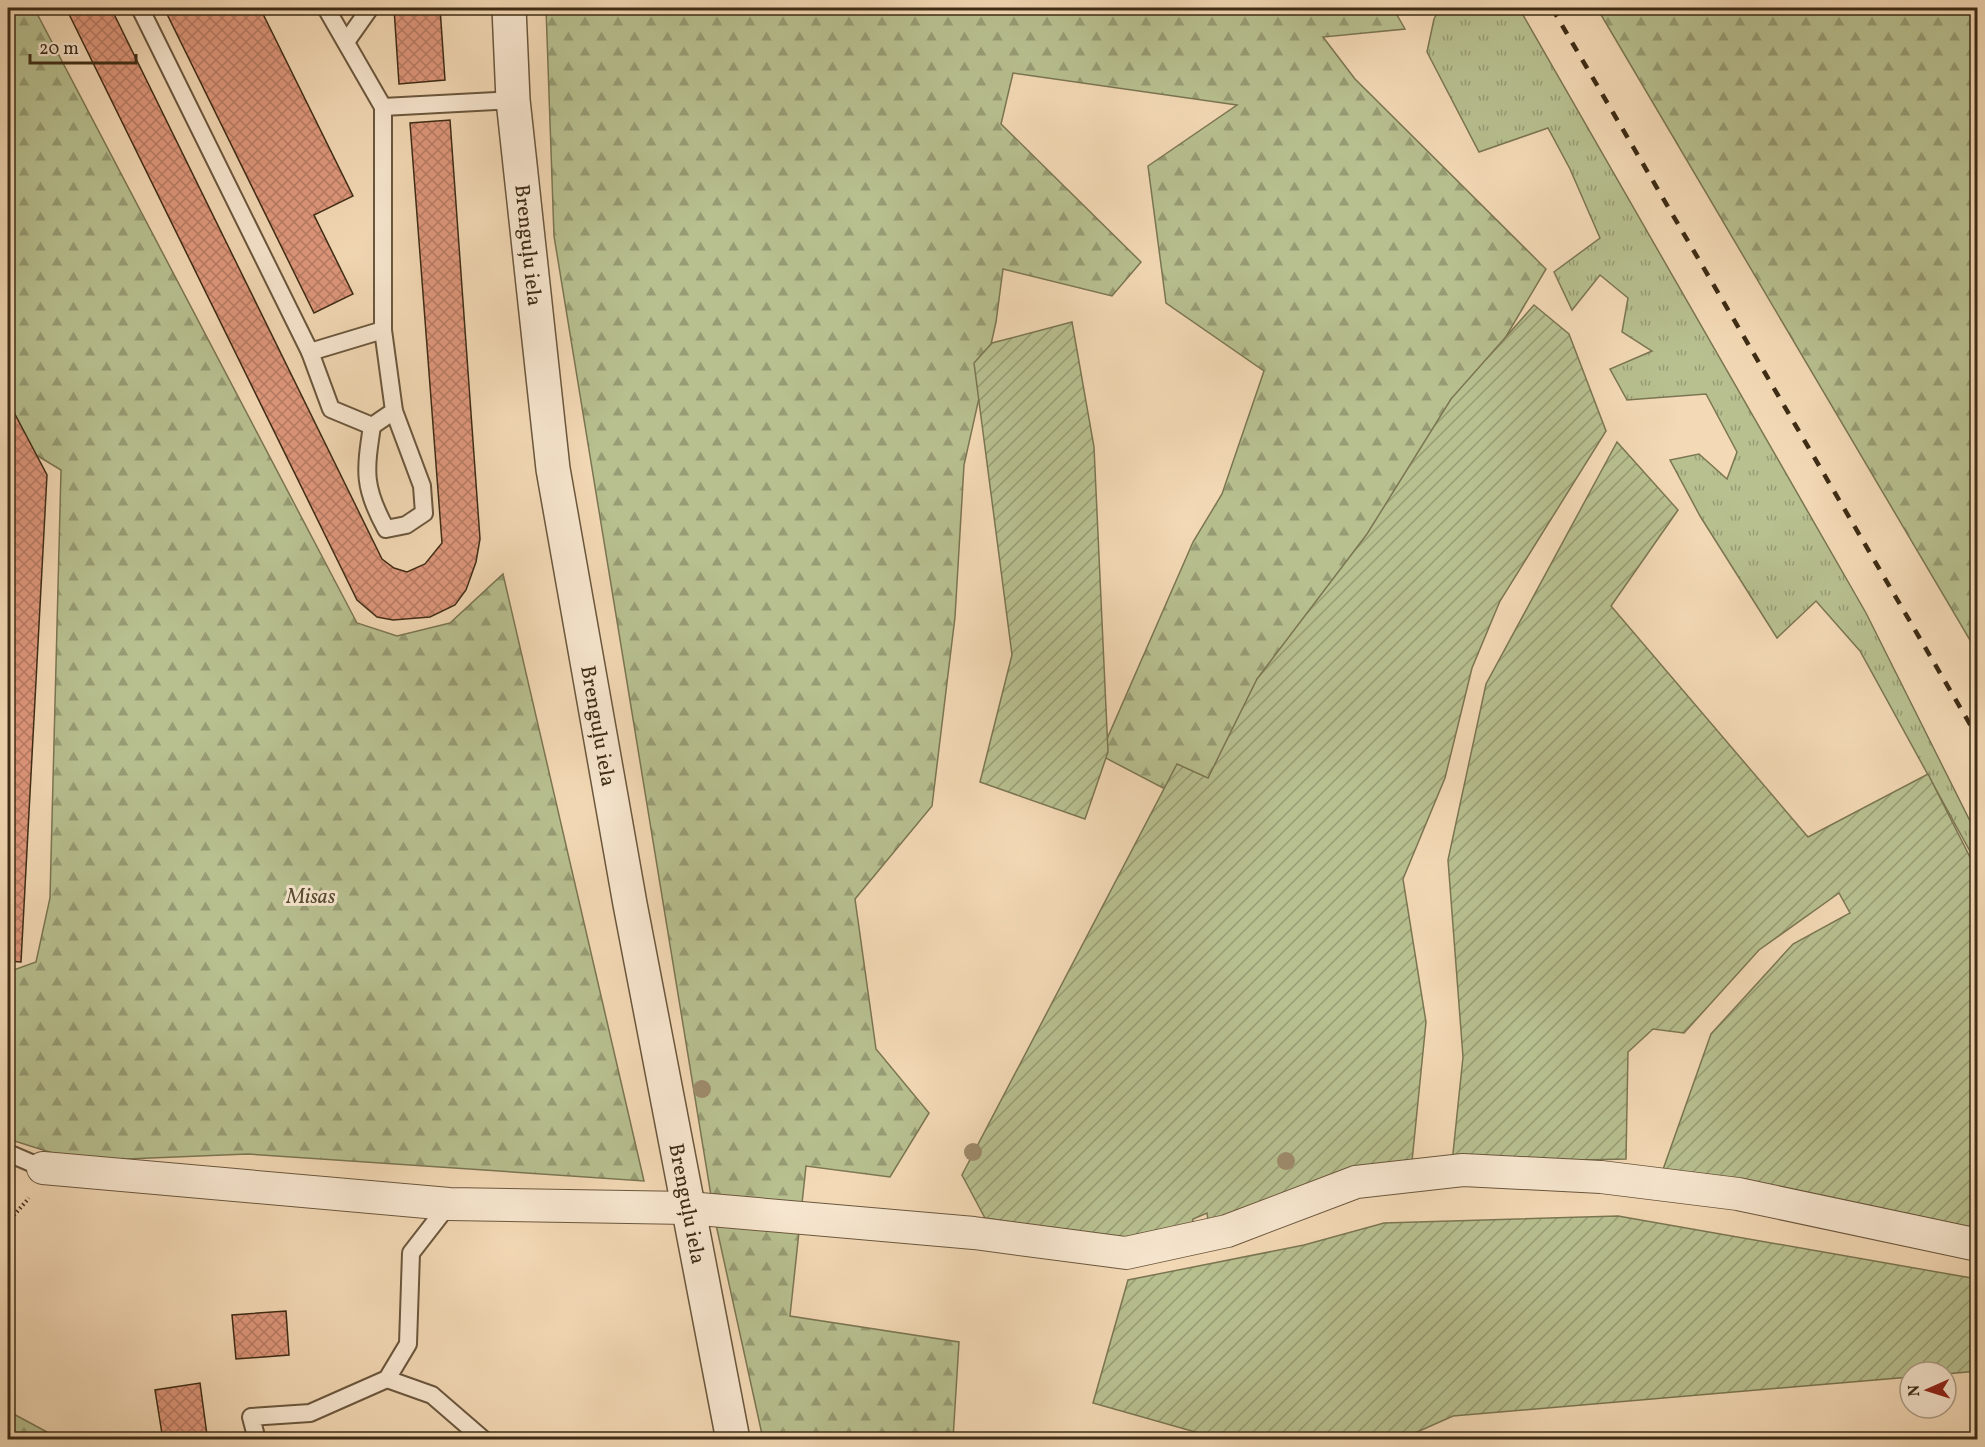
<svg xmlns="http://www.w3.org/2000/svg" width="1985" height="1447" font-family="Vollkorn,serif">
  <defs>
    <pattern id="grass-tufts" width="24" height="20" patternUnits="userSpaceOnUse" patternTransform="scale(1.5)"><rect width="24" height="20" fill="#b8c090"/><path d="M3 7l-1-3M5 7V3M7 7l1-3M15 17l-1-3M17 17v-4M19 17l1-3" fill="none" stroke="#979c74"/></pattern>
    <pattern id="forest-firs" width="22" height="20" patternUnits="userSpaceOnUse" patternTransform="scale(1.5)"><rect width="22" height="20" fill="#b8c090"/><path d="M5 1l3.5 6h-7zM16 11l3.5 6h-7z" fill="#979c74"/></pattern>
    <pattern id="garden-furrows" width="10" height="10" patternUnits="userSpaceOnUse" patternTransform="scale(1.5)"><rect width="10" height="10" fill="#b8c090"/><path d="M-1 1l2-2M0 10L10 0M9 11l2-2" fill="none" stroke="#979c74"/></pattern>
    <pattern id="building-cross-hatch" width="8" height="8" patternUnits="userSpaceOnUse" patternTransform="scale(1.5)"><rect width="8" height="8" fill="#df977c"/><path d="M0 0l8 8M0 8l8-8" fill="none" stroke="#b67b64"/></pattern>
  </defs>
  <rect width="100%" height="100%" fill="#f3d9b5"/>
  <filter id="stains"><feTurbulence type="fractalNoise" baseFrequency=".00333" numOctaves="4"/><feColorMatrix values="0 0 0 0 .2 0 0 0 0 .09 0 0 0 0 .02 0 0 0 .5 -.17"/></filter>
  <radialGradient id="worn" r=".72"><stop offset=".6" stop-color="#630" stop-opacity="0"/><stop offset="1" stop-color="#630" stop-opacity=".3"/></radialGradient>
  <!-- grass -->
  <path fill="url(#grass-tufts)" stroke="#7b7652" stroke-width="1.5" d="M1440,8H1519L1866,613L1977,835V864L1860,651L1816,601L1777,638L1700,516L1670,460L1699,454L1727,479L1737,452L1706,394L1627,400L1610,369L1652,351L1622,332L1628,298L1600,275L1572,310L1554,272L1600,238L1570,169L1548,128L1479,152L1427,52L1434,19Z"/>
  <!-- forest -->
  <g fill="url(#forest-firs)" stroke="#7b7652" stroke-width="1.5">
    <path d="M8,8H34L357,623L397,636L450,623L503,574L644,1181L248,1154L78,1161L8,1139V972L36,962L50,898L61,470L8,438Z"/>
    <path d="M546,8H1393L1405,29L1323,37L1355,79L1546,269L1328,637L1232,824L1100,755L1193,542L1222,494L1264,371L1166,303L1148,166L1237,105L1013,73L1001,124L1141,262L1112,296L1003,269L996,322L964,465L955,617L932,806L855,899L876,1049L929,1113L890,1177L806,1166L790,1316L959,1342L953,1439H763L715,1220L554,236Z"/>
    <path d="M1597,8H1977V652Z"/>
    <path d="M8,1411L60,1439H8Z"/>
  </g>
  <!-- garden -->
  <g fill="url(#garden-furrows)" stroke="#7b7652" stroke-width="1.5">
    <path d="M1534,305L1569,334L1606,431L1500,601L1472,668L1445,778L1403,879L1426,1022L1411,1171L1209,1227L1207,1213L1193,1219L1191,1236L1141,1242L985,1218L962,1175L1177,764L1208,778L1257,679L1367,534L1451,399Z"/>
    <path d="M1072,322L1094,447L1108,752L1085,819L980,782L1012,655L974,363L992,343Z"/>
    <path d="M1617,442L1678,510L1611,606L1808,837L1928,774L1977,871V1235L1660,1178L1711,1034L1793,944L1850,913L1839,893L1759,950L1684,1033L1653,1029L1628,1052L1626,1159L1452,1163L1463,1057L1448,860L1486,684Z"/>
    <path d="M1618,1216L1977,1279V1371L1946,1374L1910,1372V1377L1453,1416L1408,1436L1407,1440L1220,1439L1093,1403L1128,1280L1304,1245L1384,1223Z"/>
  </g>
  <!-- building -->
  <g fill="url(#building-cross-hatch)" stroke="#3e2c15" stroke-width="1.5">
    <path d="M66,8H111L382,559L394,568L407,572L425,564L442,543L410,123L450,120L480,539L476,562L466,590L455,605L430,617L393,620L377,617L357,600Z"/>
    <path d="M164,8H260L353,196L314,215L353,294L314,313Z"/>
    <path d="M394,8H440L445,80L399,84Z"/>
    <path d="M8,401L47,475L21,962L8,961V557L14,470L8,469Z"/>
    <path d="M286,1311L289,1355L236,1359L232,1315Z"/>
    <path d="M200,1383L207,1435L163,1440L155,1390Z"/>
  </g>
  <g fill="none" stroke-linecap="round" stroke-linejoin="round">
    <!-- service casing -->
    <g stroke="#6b573d" stroke-width="20">
      <g id="service">
        <path d="M140,8L310,352L383,330V107L326,8"/>
        <path d="M346,42L370,8"/>
        <path d="M383,107L513,100"/>
        <path d="M310,352L331,409L372,426L394,411L383,330"/>
        <path d="M372,426C365,472 363,487 386,529L406,525L424,513L422,486L394,411"/>
        <path d="M8,1153L43,1168"/>
        <path d="M387,1379L432,1395L484,1440"/>
        <path d="M257,1440L251,1417L310,1413L387,1379L408,1344L411,1253L449,1204"/>
      </g>
    </g>
    <!-- minor casing -->
    <g stroke="#6b573d" stroke-width="34">
      <path id="minor" d="M43,1168L449,1204L688,1208L974,1233L1126,1253L1227,1231L1356,1182L1463,1170L1601,1177L1738,1194L1978,1245"/>
    </g>
    <!-- tertiary casing -->
    <g stroke="#6b573d" stroke-width="36">
      <g id="tertiary">
        <path id="s1" d="M509,8L513,100L553,469L630,904L733,1440"/>
      </g>
    </g>
    <!-- path -->
    <path stroke="#3e2c15" stroke-width="4" stroke-dasharray="1.5 3" stroke-linecap="butt" d="M8,1222L29,1198"/>
    <!-- service -->
    <use href="#service" stroke="#f7e6cf" stroke-width="16"/>
    <!-- minor -->
    <use href="#minor" stroke="#f7e6cf" stroke-width="32"/>
    <!-- tertiary -->
    <use href="#tertiary" stroke="#f7e6cf" stroke-width="33"/>
    <!-- rail -->
    <path stroke="#3e2c15" stroke-width="4.5" stroke-dasharray="10 10" stroke-linecap="butt" d="M1552,8L1978,738"/>
  </g>
  <!-- trees -->
  <g fill="#9d8a6b">
    <circle cx="702" cy="1089" r="9"/>
    <circle cx="973" cy="1152" r="9"/>
    <circle cx="1286" cy="1161" r="9"/>
  </g>
  <g text-anchor="middle" stroke-width="6" stroke-linejoin="round" paint-order="stroke">
    <!-- street labels -->
    <g font-size="21" fill="#3e2c15" stroke="#f7e6cf">
      <text dy="7" stroke="none"><textPath href="#s1" startOffset="238">Brenguļu iela</textPath></text>
      <text dy="7" stroke="none"><textPath href="#s1" startOffset="724">Brenguļu iela</textPath></text>
      <text dy="7" stroke="none"><textPath href="#s1" startOffset="1210">Brenguļu iela</textPath></text>
    </g>
    <!-- park labels -->
    <g font-size="21" font-style="italic" fill="#564a2e" stroke="#f7e6cf">
      <text x="311" y="903">Misas</text>
    </g>
  </g>
  <!-- margin -->
  <rect width="1985" height="1447" fill="none" stroke="#f3d9b5" stroke-width="30"/>
  <rect x="9" y="9" width="1967" height="1429" fill="none" stroke="#3e2c15" stroke-width="3"/>
  <rect x="15" y="15" width="1955" height="1417" fill="none" stroke="#3e2c15" stroke-width="1.5"/>
  <!-- north arrow -->
  <g transform="translate(1928 1390) rotate(267)"><circle r="28" fill="#f7e6cf" stroke="#ad9c85" stroke-width="1.5"/>
  <path d="M0-4.5L10 22L0 15L-10 22Z" fill="#8f2418"/>
  <text y="-9" font-size="16" font-weight="bold" text-anchor="middle" fill="#3e2c15">N</text>
  </g>
  <!-- scale -->
  <path d="M30 54v9h106v-9" fill="none" stroke="#3e2c15" stroke-width="3"/>
  <text x="39" y="54" font-size="18" fill="#3e2c15" stroke="#f7e6cf" stroke-width="4.5" paint-order="stroke">20 m</text>
  <rect width="100%" height="100%" filter="url(#stains)"/>
  <rect width="100%" height="100%" fill="url(#worn)"/>
</svg>
